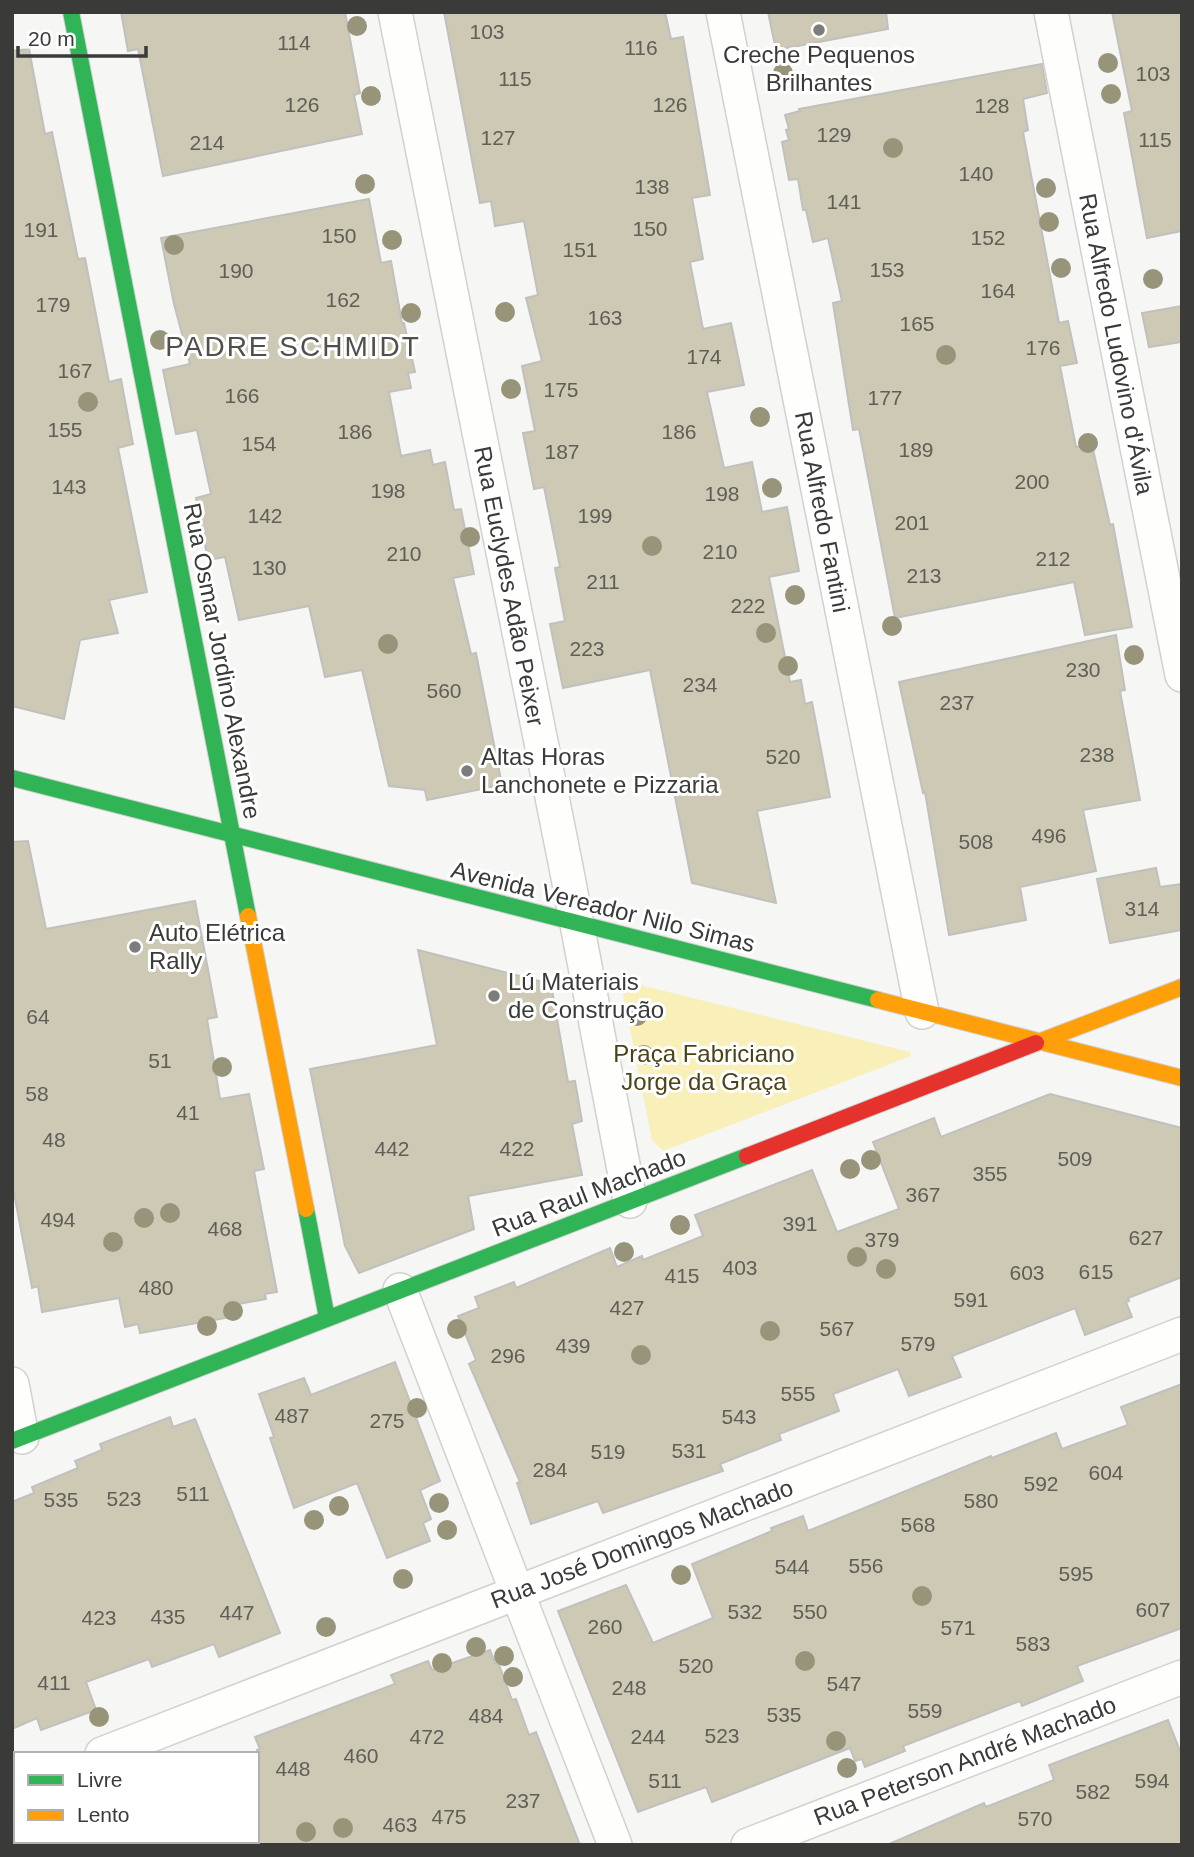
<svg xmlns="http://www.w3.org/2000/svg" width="1194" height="1857" font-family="Arial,sans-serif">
  <rect width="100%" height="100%" fill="#f6f6f4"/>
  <!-- green -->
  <path fill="#f9efb8" d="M628,982L910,1052L911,1056L663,1151L652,1140L622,989L623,984Z"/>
  <!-- building -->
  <g fill="#cdc9b4" stroke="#c0c0be" stroke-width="2">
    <path d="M121,12H345L360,93L354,95L362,134L163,176L138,49L128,51Z"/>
    <path d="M444,12H665L671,39L683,37L710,195L692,198L703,259L690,262L703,329L731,323L744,385L707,392L724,468L752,462L762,512L787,507L799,571L769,577L790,682L801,680L805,704L812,702L830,797L757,811L776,903L692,883L650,670L563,688L550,624L565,621L555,568L560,567L544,487L534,489L523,433L535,431L522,366L542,361L526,298L538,295L524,221L495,226L491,201L480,203Z"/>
    <path d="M768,12H886L888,29L776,50Z"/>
    <path d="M1112,12H1182V231L1147,238L1124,113L1132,111Z"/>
    <path d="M29,49L45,134L52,132L78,259L85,258L109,382L121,379L133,444L118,448L147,592L109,600L118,633L80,640L64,719L12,706V51Z"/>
    <path d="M1042,64L1047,93L1023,99L1028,130L1023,132L1059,323L1068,321L1077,363L1060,366L1076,447L1092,445L1110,525L1113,524L1132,627L1085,635L1074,582L895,618L859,429L853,430L833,303L842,301L828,238L813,242L806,210H803L798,179L789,180L782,142L789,140L786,130L789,129L785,115L800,111L799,109Z"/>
    <path d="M369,199L381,263L391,261L402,323H404L415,372L408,373L411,388L389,392L401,456L430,450L433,465L445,462L454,510L461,509L474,574L453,578L471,654L476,653L502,785L427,800L425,790L389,786L362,670L325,677L309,606L239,620L225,557L208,560L196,498L211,494L197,430L176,434L163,370L190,364L174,304L161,238Z"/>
    <path d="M1182,306V342L1149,347L1142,313Z"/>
    <path d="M1116,635L1125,690L1120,691L1140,800L1083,810L1096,871L1020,887L1026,920L949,935L925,792L923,793L899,682Z"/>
    <path d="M28,841L46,929L195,901L217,1017L207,1019L220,1099L249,1094L264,1169L254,1171L277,1292L265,1294L266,1299L228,1306L231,1317L140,1333L138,1324L125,1327L119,1298L42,1312L38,1286L32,1288L12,1183V842Z"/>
    <path d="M1156,868L1160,887L1182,884V930L1110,943L1097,879Z"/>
    <path d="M418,950L551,984L568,1082L575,1081L582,1121L572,1124L582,1175L468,1196L474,1229L359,1273L345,1246L310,1069L437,1045Z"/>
    <path d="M1050,1094L1182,1128V1277L1128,1298L1129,1301L1126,1302L1132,1317L1085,1335L1075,1308L952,1356L961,1377L909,1396L898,1369L833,1394L839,1411L779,1434L781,1440L720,1464L723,1471L603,1513L598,1501L531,1524L517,1483L520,1482L469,1364L476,1360L458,1316L479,1308L475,1297L514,1282L516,1288L610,1248L617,1267L642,1256L643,1260L703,1236L695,1215L812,1170L837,1232L899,1209L873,1142L934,1118L941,1137Z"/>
    <path d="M395,1362L440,1481L420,1490L431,1519L423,1523L430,1541L387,1558L357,1483L294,1508L270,1438L274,1437L259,1394L304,1378L311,1395Z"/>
    <path d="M1182,1384V1628L1077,1666L1083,1681L1022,1706L1020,1701L903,1746L905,1751L865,1767L862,1759L855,1761L850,1748L712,1802L706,1787L638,1812L558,1611L626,1585L653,1643L713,1618L692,1564L772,1531L771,1528L803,1516L808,1531L991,1456L992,1458L1056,1433L1062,1449L1128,1425L1121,1407Z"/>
    <path d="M170,1417L173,1427L195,1419L280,1633L219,1657L214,1644L152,1667L149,1659L86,1682L96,1710L41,1730L37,1718L12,1729V1502L34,1493L32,1487L78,1468L75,1461L102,1450L100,1444Z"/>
    <path d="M490,1650L495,1663L498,1662L512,1700L516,1699L529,1735L536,1732L580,1845H257V1750L260,1749L255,1737L395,1684L391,1675L428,1661L432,1670Z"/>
    <path d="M1168,1720L1182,1756V1845H887L984,1803L986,1807L1054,1780L1049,1765Z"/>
  </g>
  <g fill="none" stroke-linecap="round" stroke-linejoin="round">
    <!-- street casing -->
    <g stroke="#d1d1cf" stroke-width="36">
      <g id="street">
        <path d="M395,12L566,867L630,1201"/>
        <path d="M723,12L922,1012"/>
        <path d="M1051,12L1182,675"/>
        <path d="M400,1290L615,1845"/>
        <path d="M12,1384L22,1437"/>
        <path d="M102,1754L1182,1334"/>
        <path d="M12,1789L16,1787"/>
        <path d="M748,1845L1182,1677"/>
      </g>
    </g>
    <!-- fast casing -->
    <g stroke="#d1d1cf" stroke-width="18">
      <g id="fast">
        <path d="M71,12L248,916"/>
        <path d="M12,778L878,1000"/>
        <path d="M306,1209L327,1318"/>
        <path d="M12,1441L747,1156"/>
      </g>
    </g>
    <!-- slow casing -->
    <g stroke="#d1d1cf" stroke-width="18">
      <g id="slow">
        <path d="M248,916L306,1209"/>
        <path d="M878,1000L1182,1078"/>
        <path d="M1036,1043L1182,987"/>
      </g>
    </g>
    <!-- jam casing -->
    <g stroke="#d1d1cf" stroke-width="18">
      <path id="jam" d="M747,1156L1036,1043"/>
    </g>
    <!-- street -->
    <use href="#street" stroke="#fefefd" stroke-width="33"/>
    <!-- fast -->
    <use href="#fast" stroke="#30b455" stroke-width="16"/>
    <!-- slow -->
    <use href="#slow" stroke="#ff9f0a" stroke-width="16"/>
    <!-- jam -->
    <use href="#jam" stroke="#e5322d" stroke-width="16"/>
  </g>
  <!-- trees -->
  <g fill="#98947a">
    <circle cx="357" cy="26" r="10"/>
    <circle cx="1108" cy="63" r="10"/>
    <circle cx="783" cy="73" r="10"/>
    <circle cx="1111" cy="94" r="10"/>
    <circle cx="371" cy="96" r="10"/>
    <circle cx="893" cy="148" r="10"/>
    <circle cx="365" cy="184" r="10"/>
    <circle cx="1046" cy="188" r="10"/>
    <circle cx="1049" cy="222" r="10"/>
    <circle cx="392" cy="240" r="10"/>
    <circle cx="174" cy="245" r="10"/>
    <circle cx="1061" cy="268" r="10"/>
    <circle cx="1153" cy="279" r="10"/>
    <circle cx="505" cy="312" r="10"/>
    <circle cx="411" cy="313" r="10"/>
    <circle cx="160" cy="340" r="10"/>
    <circle cx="946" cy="355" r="10"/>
    <circle cx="511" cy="389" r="10"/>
    <circle cx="88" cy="402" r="10"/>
    <circle cx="760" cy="417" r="10"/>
    <circle cx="1088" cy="443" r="10"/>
    <circle cx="772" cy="488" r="10"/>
    <circle cx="470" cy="537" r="10"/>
    <circle cx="652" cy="546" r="10"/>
    <circle cx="795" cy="595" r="10"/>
    <circle cx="892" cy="626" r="10"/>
    <circle cx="766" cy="633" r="10"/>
    <circle cx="388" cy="644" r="10"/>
    <circle cx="1134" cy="655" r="10"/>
    <circle cx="788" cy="666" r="10"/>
    <circle cx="637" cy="1016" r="10"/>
    <circle cx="644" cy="1055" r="10"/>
    <circle cx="222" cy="1067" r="10"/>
    <circle cx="871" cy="1160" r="10"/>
    <circle cx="850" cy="1169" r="10"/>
    <circle cx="170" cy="1213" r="10"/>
    <circle cx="144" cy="1218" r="10"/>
    <circle cx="680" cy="1225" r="10"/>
    <circle cx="113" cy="1242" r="10"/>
    <circle cx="624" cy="1252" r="10"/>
    <circle cx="857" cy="1257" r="10"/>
    <circle cx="886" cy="1269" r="10"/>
    <circle cx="233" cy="1311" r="10"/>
    <circle cx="207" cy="1326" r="10"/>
    <circle cx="457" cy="1329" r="10"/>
    <circle cx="770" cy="1331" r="10"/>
    <circle cx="641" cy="1355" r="10"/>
    <circle cx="417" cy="1408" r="10"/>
    <circle cx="439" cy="1503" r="10"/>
    <circle cx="339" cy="1506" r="10"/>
    <circle cx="314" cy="1520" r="10"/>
    <circle cx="447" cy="1530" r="10"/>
    <circle cx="681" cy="1575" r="10"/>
    <circle cx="403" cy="1579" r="10"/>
    <circle cx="922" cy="1596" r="10"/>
    <circle cx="326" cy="1627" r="10"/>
    <circle cx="476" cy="1647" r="10"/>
    <circle cx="504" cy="1656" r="10"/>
    <circle cx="805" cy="1661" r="10"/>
    <circle cx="442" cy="1663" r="10"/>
    <circle cx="513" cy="1677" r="10"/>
    <circle cx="99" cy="1717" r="10"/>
    <circle cx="836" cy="1741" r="10"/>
    <circle cx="847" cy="1768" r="10"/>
    <circle cx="343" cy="1828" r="10"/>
    <circle cx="306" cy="1832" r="10"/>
  </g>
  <!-- markers -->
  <g fill="#7c7c7a" stroke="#fff" stroke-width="2.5">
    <circle cx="819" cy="30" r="7"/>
    <circle cx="467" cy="771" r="7"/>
    <circle cx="135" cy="947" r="7"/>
    <circle cx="494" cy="996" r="7"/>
  </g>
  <g text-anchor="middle" stroke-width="6" stroke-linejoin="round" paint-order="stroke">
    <!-- number labels -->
    <g font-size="21" fill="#5f5e57">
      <text x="487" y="39">103</text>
      <text x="294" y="50">114</text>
      <text x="641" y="55">116</text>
      <text x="1153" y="81">103</text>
      <text x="515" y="86">115</text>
      <text x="302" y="112">126</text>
      <text x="670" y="112">126</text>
      <text x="992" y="113">128</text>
      <text x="834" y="142">129</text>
      <text x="498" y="145">127</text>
      <text x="1155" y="147">115</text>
      <text x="207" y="150">214</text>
      <text x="976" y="181">140</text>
      <text x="652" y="194">138</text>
      <text x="844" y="209">141</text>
      <text x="650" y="236">150</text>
      <text x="41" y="237">191</text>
      <text x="339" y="243">150</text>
      <text x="988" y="245">152</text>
      <text x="580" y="257">151</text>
      <text x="887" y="277">153</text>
      <text x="236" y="278">190</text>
      <text x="998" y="298">164</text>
      <text x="343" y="307">162</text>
      <text x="53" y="312">179</text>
      <text x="605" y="325">163</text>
      <text x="917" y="331">165</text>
      <text x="1043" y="355">176</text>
      <text x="704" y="364">174</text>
      <text x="75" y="378">167</text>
      <text x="561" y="397">175</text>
      <text x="242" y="403">166</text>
      <text x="885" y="405">177</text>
      <text x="65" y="437">155</text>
      <text x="355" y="439">186</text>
      <text x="679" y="439">186</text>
      <text x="259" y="451">154</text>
      <text x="916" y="457">189</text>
      <text x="562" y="459">187</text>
      <text x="1032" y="489">200</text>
      <text x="69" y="494">143</text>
      <text x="388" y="498">198</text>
      <text x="722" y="501">198</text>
      <text x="265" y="523">142</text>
      <text x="595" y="523">199</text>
      <text x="912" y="530">201</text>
      <text x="720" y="559">210</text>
      <text x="404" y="561">210</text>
      <text x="1053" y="566">212</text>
      <text x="269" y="575">130</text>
      <text x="924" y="583">213</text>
      <text x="603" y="589">211</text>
      <text x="748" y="613">222</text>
      <text x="587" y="656">223</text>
      <text x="1083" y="677">230</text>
      <text x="700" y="692">234</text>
      <text x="444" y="698">560</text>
      <text x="957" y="710">237</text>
      <text x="1097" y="762">238</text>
      <text x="783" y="764">520</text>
      <text x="1049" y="843">496</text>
      <text x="976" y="849">508</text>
      <text x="1142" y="916">314</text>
      <text x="38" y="1024">64</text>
      <text x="160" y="1068">51</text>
      <text x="37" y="1101">58</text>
      <text x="188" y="1120">41</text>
      <text x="54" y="1147">48</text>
      <text x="392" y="1156">442</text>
      <text x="517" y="1156">422</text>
      <text x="1075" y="1166">509</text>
      <text x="990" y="1181">355</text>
      <text x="923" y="1202">367</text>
      <text x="58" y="1227">494</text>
      <text x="800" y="1231">391</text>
      <text x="225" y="1236">468</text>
      <text x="1146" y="1245">627</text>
      <text x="882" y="1247">379</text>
      <text x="740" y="1275">403</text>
      <text x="1096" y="1279">615</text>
      <text x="1027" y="1280">603</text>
      <text x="682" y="1283">415</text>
      <text x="156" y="1295">480</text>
      <text x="971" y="1307">591</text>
      <text x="627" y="1315">427</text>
      <text x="837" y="1336">567</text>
      <text x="918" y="1351">579</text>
      <text x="573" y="1353">439</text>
      <text x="508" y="1363">296</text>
      <text x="798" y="1401">555</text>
      <text x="292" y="1423">487</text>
      <text x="739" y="1424">543</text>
      <text x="387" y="1428">275</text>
      <text x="689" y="1458">531</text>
      <text x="608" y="1459">519</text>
      <text x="550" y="1477">284</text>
      <text x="1106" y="1480">604</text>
      <text x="1041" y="1491">592</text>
      <text x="193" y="1501">511</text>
      <text x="124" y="1506">523</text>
      <text x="61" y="1507">535</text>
      <text x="981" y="1508">580</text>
      <text x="918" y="1532">568</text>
      <text x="866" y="1573">556</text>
      <text x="792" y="1574">544</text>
      <text x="1076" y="1581">595</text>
      <text x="1153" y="1617">607</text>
      <text x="745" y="1619">532</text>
      <text x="810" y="1619">550</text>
      <text x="237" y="1620">447</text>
      <text x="168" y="1624">435</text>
      <text x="99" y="1625">423</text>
      <text x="605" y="1634">260</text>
      <text x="958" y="1635">571</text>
      <text x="1033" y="1651">583</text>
      <text x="696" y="1673">520</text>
      <text x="54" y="1690">411</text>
      <text x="844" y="1691">547</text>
      <text x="629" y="1695">248</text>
      <text x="925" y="1718">559</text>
      <text x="784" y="1722">535</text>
      <text x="486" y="1723">484</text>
      <text x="722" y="1743">523</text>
      <text x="427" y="1744">472</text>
      <text x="648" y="1744">244</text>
      <text x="361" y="1763">460</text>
      <text x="293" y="1776">448</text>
      <text x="665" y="1788">511</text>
      <text x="1152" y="1788">594</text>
      <text x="1093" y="1799">582</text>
      <text x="523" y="1808">237</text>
      <text x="449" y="1824">475</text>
      <text x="1035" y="1826">570</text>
      <text x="400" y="1832">463</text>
    </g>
    <!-- poi labels -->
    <g font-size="24" fill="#3a3a38" stroke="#fff" text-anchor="start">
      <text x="819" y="63" text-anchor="middle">Creche Pequenos<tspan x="819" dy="28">Brilhantes</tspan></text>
      <text x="481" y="765">Altas Horas<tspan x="481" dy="28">Lanchonete e Pizzaria</tspan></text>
      <text x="149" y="941">Auto Elétrica<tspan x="149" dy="28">Rally</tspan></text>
      <text x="508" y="990">Lú Materiais<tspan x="508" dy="28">de Construção</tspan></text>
    </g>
    <!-- street labels -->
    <g font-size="24" fill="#3a3a38" stroke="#fff">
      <text transform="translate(1116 344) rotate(79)" y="8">Rua Alfredo Ludovino d'Ávila</text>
      <text transform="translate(822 512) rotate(79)" y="8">Rua Alfredo Fantini</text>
      <text transform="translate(509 586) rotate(79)" y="8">Rua Euclydes Adão Peixer</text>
      <text transform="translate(222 661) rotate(79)" y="8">Rua Osmar Jordino Alexandre</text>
      <text transform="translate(603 907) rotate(14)" y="8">Avenida Vereador Nilo Simas</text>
      <text transform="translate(589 1193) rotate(-21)" y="8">Rua Raul Machado</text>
      <text transform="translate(642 1544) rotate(-21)" y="8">Rua José Domingos Machado</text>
      <text transform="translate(965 1761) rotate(-21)" y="8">Rua Peterson André Machado</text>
    </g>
    <!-- park labels -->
    <g font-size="24" fill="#4b4316" stroke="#fff">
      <text x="704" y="1062">Praça Fabriciano<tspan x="704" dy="28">Jorge da Graça</tspan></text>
    </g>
    <!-- quarter labels -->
    <g font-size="28" letter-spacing="2" fill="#504f4c" stroke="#fff">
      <text x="293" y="356">PADRE SCHMIDT</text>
    </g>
  </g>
  <!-- border -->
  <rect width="1194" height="1857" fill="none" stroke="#3a3a38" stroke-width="28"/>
  <!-- legend -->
  <rect x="14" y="1752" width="245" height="91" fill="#ffffff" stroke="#b0b0af" stroke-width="2"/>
  <rect x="28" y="1775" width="35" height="10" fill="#30b455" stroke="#b0b0af" stroke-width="2"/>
  <text x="77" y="1787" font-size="21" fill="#3a3a38">Livre</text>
  <rect x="28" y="1810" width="35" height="10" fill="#ff9f0a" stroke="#b0b0af" stroke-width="2"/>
  <text x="77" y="1822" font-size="21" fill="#3a3a38">Lento</text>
  <!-- scale -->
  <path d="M18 46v10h128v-10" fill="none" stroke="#3a3a38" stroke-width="3.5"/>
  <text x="28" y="46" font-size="21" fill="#3a3a38" stroke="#ffffff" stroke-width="5" paint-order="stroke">20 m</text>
</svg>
